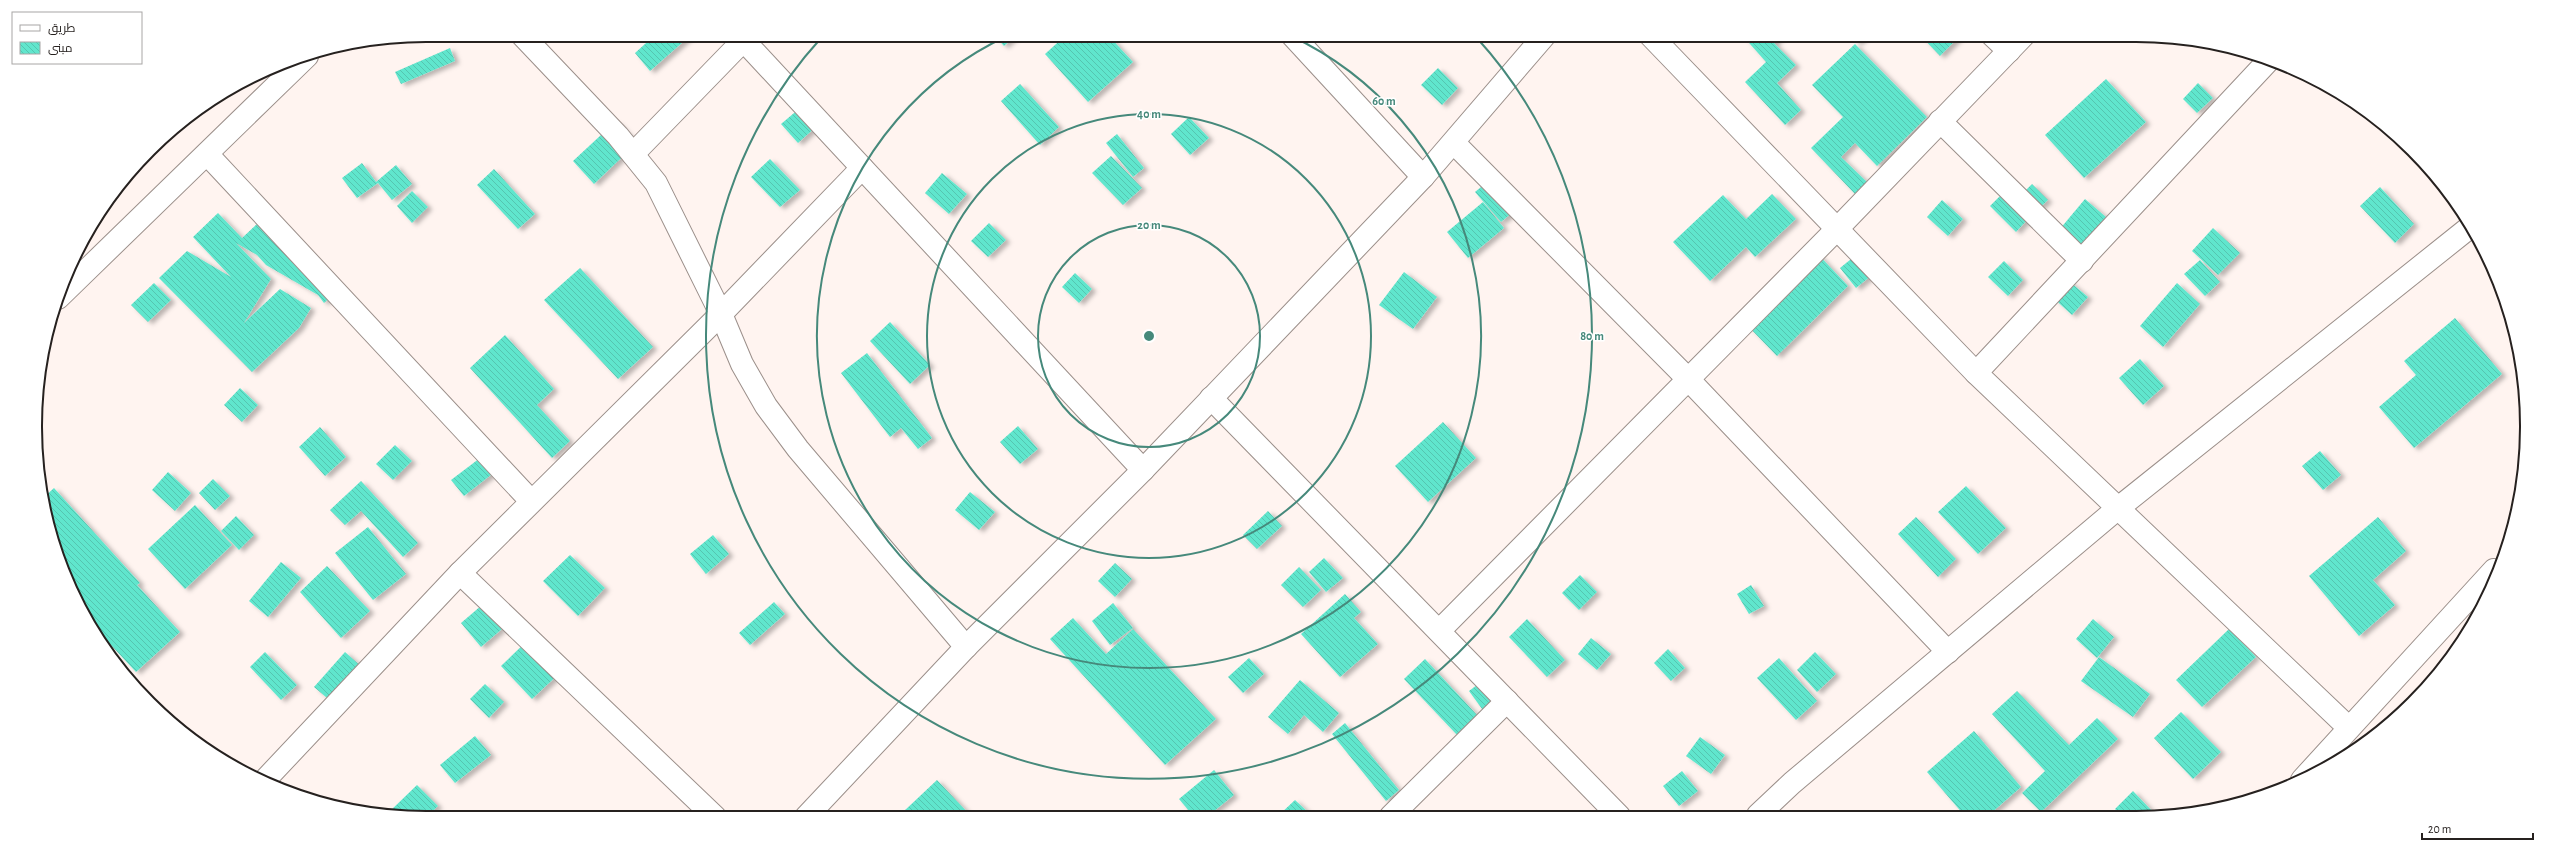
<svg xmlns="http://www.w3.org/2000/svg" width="2562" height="853" font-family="'Alegreya Sans',Cairo,sans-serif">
  <defs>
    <pattern id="building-back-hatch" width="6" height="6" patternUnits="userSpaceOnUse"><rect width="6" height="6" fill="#61e6cd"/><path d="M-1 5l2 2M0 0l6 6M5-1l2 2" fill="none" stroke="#54c5b0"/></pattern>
    <filter id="shadow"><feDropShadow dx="4.5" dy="2.5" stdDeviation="2" flood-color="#0004"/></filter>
  </defs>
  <rect width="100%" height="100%" fill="#fff4f0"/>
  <!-- building -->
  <g fill="url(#building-back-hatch)" filter="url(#shadow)">
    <path d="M655,35H691L650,71L635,53Z"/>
    <path d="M994,35H1016L1004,46Z"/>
    <path d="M1066,35H1108L1133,62L1088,102L1045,54Z"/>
    <path d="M1742,35H1782L1774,43L1796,65L1777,83L1801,110L1785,125L1745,82L1766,62Z"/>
    <path d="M1850,35H1867L1857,43Z"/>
    <path d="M1920,35H1957L1959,37L1940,56Z"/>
    <path d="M1855,44L1927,117L1877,166L1855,143L1841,157L1867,182L1855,194L1811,148L1843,117L1812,85Z"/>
    <path d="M450,48L455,61L401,84L395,72Z"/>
    <path d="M1438,68L1458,88L1442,105L1421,85Z"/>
    <path d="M2106,79L2146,122L2084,178L2045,135Z"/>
    <path d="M2198,83L2213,98L2197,113L2183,99Z"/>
    <path d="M1020,84L1059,127L1040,145L1001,101Z"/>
    <path d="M800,108L817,126L798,143L781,124Z"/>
    <path d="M1189,117L1209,138L1190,155L1171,134Z"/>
    <path d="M616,121L637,143L594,184L573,161Z"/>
    <path d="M1117,134L1144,168L1133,177L1106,143Z"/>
    <path d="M1111,156L1142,188L1123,205L1092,173Z"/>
    <path d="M770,159L800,190L780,207L751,177Z"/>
    <path d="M362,163L376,182L396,165L412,184L392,200L378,183L357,198L342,178Z"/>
    <path d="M494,169L535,214L518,229L477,185Z"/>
    <path d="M942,173L967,194L949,214L925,193Z"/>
    <path d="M1493,177L1519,207L1501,222L1475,192Z"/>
    <path d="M2032,184L2048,200L2033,214L2018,198Z"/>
    <path d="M2380,187L2414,224L2395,243L2360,206Z"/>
    <path d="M412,191L428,207L412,223L397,206Z"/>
    <path d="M1772,194L1796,219L1755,257L1746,247L1710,281L1673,242L1723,195L1746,219Z"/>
    <path d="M2002,194L2028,219L2016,232L1990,206Z"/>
    <path d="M2085,199L2106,217L2071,260L2049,242Z"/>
    <path d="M1942,200L1963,219L1948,236L1927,217Z"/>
    <path d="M1483,202L1504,228L1468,258L1447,232Z"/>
    <path d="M218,213L242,238L257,224L339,289L324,303L318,295L266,265L257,255L236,243L271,279L244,323L280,289L311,308L299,328L252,372L159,278L187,251L231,277L193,237Z"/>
    <path d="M989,223L1006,240L988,257L971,241Z"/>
    <path d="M2213,228L2240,253L2218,275L2192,251Z"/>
    <path d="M1815,251L1848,286L1777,356L1743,321Z"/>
    <path d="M1856,255L1872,275L1856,288L1840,268Z"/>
    <path d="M2200,260L2220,282L2205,296L2184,274Z"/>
    <path d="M2004,261L2023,280L2008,296L1988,277Z"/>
    <path d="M580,268L653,347L618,379L544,300Z"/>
    <path d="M1404,272L1437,297L1413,329L1379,305Z"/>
    <path d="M1075,273L1092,289L1079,303L1062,287Z"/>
    <path d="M2064,277L2088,297L2072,315L2049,294Z"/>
    <path d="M154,283L171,300L148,322L131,305Z"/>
    <path d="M2177,283L2200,304L2163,347L2140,326Z"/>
    <path d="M2455,318L2502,374L2414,448L2379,407L2416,375L2404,361Z"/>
    <path d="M890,322L930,365L910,384L870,341Z"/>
    <path d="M505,335L554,389L537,405L570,441L552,458L470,368Z"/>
    <path d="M867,353L932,438L918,449L901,428L890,437L841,373Z"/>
    <path d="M2140,359L2164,386L2143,405L2119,378Z"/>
    <path d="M240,388L258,405L242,422L224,405Z"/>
    <path d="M1443,422L1476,458L1428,502L1395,466Z"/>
    <path d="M1018,426L1038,449L1020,464L1000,442Z"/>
    <path d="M320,427L346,457L325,476L299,447Z"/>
    <path d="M395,445L412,461L393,480L376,464Z"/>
    <path d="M2320,451L2341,475L2323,490L2302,466Z"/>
    <path d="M484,455L496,471L464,496L451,480Z"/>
    <path d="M168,472L191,493L175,511L152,490Z"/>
    <path d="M213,479L230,496L215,510L199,493Z"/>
    <path d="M361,481L418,543L403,557L361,511L345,525L330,510Z"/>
    <path d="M1966,486L2006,528L1978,554L1938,512Z"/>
    <path d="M54,488L140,583L137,585L180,632L136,672L97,630L95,632L65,577L48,528L43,498Z"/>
    <path d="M970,492L995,512L979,530L955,510Z"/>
    <path d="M195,505L232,545L185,589L148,549Z"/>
    <path d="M1268,511L1282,526L1257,549L1243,535Z"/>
    <path d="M236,516L254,535L239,550L221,531Z"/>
    <path d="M1916,517L1956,559L1938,577L1898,534Z"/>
    <path d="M2378,517L2406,551L2373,580L2395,605L2359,636L2309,576Z"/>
    <path d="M368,527L406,574L373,600L335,553Z"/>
    <path d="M713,535L729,554L706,574L690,554Z"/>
    <path d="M570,555L605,588L578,616L543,581Z"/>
    <path d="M1324,558L1343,578L1326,592L1309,572Z"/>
    <path d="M281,562L301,578L268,617L249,601Z"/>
    <path d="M1115,563L1132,579L1115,597L1098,581Z"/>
    <path d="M327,566L370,611L341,638L300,592Z"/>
    <path d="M1299,567L1321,590L1303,607L1281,585Z"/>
    <path d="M1580,575L1597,592L1579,610L1562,593Z"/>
    <path d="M1751,585L1764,606L1749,614L1737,594Z"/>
    <path d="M1345,594L1361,612L1354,618L1378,644L1340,677L1301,634Z"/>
    <path d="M774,602L785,614L750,645L739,633Z"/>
    <path d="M1113,603L1133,628L1110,645L1092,621Z"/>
    <path d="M482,605L502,629L481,647L461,623Z"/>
    <path d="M1073,618L1106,654L1133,629L1216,719L1165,765L1050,639Z"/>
    <path d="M1527,619L1565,660L1547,677L1509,637Z"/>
    <path d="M2093,619L2114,637L2097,658L2076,639Z"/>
    <path d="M2229,629L2256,657L2202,707L2176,680Z"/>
    <path d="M532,636L563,670L532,699L501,666Z"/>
    <path d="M1591,638L1611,654L1597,670L1578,654Z"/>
    <path d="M1668,649L1685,668L1671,681L1654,663Z"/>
    <path d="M265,652L297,685L281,700L250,667Z"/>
    <path d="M345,652L363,668L333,703L314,687Z"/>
    <path d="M1815,652L1836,674L1817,692L1797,670Z"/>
    <path d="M2099,657L2150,694L2133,717L2081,681Z"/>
    <path d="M1249,658L1264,674L1243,693L1228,677Z"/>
    <path d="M1779,658L1817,701L1796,720L1757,678Z"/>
    <path d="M1425,659L1478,716L1458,736L1404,679Z"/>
    <path d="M1489,676L1505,697L1485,713L1469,691Z"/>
    <path d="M1300,680L1339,713L1323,732L1304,715L1288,734L1268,717Z"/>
    <path d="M485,684L504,702L489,718L470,699Z"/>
    <path d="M2017,691L2069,745L2097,718L2118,739L2041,812L2022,793L2045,771L1992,714Z"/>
    <path d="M2181,712L2221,752L2193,779L2154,738Z"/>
    <path d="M1345,723L1399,790L1386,801L1332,734Z"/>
    <path d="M1974,731L2021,787L1989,815H1964L1927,772Z"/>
    <path d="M475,736L491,755L455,783L440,765Z"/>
    <path d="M1700,737L1725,755L1711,774L1686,756Z"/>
    <path d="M1214,770L1234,795L1208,816L1194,817L1179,799Z"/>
    <path d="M1682,771L1698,791L1679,806L1663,786Z"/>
    <path d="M937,780L971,816L969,817H908L903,812Z"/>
    <path d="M417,785L438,806L426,818L387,814Z"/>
    <path d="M2133,791L2154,813L2152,815H2121L2115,809Z"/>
    <path d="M1295,800L1309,813L1306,816H1278Z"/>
  </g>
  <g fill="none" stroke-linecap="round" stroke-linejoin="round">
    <!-- minor casing -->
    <g stroke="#9b8f8a" stroke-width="24">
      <g id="minor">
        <path d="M522,35L618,136L656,183L721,314L742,364L766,406L798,449L966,647"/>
        <path d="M1292,35L1423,177"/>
        <path d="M1650,35L1976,373L2349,728"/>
        <path d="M1992,35L2009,51"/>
        <path d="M1940,121L2082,261"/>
        <path d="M1454,143L1688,379L1948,652"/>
        <path d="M207,154L531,501"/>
        <path d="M633,154L733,51L739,45L747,44L1143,470"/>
        <path d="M58,298L307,56"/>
        <path d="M1976,373L2269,60"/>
        <path d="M1211,398L1619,816"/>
        <path d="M460,573L715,817"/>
        <path d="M1439,631L1836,230L2024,35"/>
        <path d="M2302,780L2494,570"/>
        <path d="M264,781L460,573L721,314L862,168"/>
        <path d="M1758,815L1792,783L2117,509L2470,227"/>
        <path d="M1391,816L1507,701"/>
        <path d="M806,817L966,647L1143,470L1423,177L1545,35"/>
      </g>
    </g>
    <!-- minor -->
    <use href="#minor" stroke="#fff" stroke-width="22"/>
  </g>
  <!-- distance rings -->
  <g fill="none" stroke="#46897b" stroke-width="2">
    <circle cx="1149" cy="336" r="111"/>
    <circle cx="1149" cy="336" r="222"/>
    <path d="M1289 35A332 332 0 1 1 1009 35"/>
    <path d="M1476 37A443 443 0 1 1 822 37"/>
  </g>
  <!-- crop -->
  <path d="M0 0H2562V853H0ZM426 42H2136A384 384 0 0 1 2520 426V427A384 384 0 0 1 2136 811H426A384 384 0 0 1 42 427V426A384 384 0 0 1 426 42Z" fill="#fff" fill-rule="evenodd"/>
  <path fill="none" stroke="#26211f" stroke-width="2" d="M426 42H2136A384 384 0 0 1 2520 426V427A384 384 0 0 1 2136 811H426A384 384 0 0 1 42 427V426A384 384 0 0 1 426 42Z"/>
  <circle cx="1149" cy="336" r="6" fill="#46897b" stroke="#fff" stroke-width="2"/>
  <g font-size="12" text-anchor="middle" font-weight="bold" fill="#46897b" stroke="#fff" stroke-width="3" stroke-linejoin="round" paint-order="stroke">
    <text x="1384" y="105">60 m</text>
    <text x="1149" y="118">40 m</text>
    <text x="1149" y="229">20 m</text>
    <text x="1592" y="340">80 m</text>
  </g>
  <!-- legend -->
  <rect x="12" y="12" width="130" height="52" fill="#ffffff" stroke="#a8a6a5"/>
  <rect x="20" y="25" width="20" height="6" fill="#ffffff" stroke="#a8a6a5"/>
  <text x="48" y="32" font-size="12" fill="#26211f">طريق</text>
  <rect x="20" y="42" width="20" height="12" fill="url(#building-back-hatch)" stroke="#a8a6a5"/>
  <text x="48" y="52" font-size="12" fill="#26211f">مبنى</text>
  <!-- scale -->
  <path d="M2422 833v6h111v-6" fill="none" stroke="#26211f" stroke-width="2"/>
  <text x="2428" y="833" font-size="12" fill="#26211f" stroke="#ffffff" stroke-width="3" paint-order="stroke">20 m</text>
</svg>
